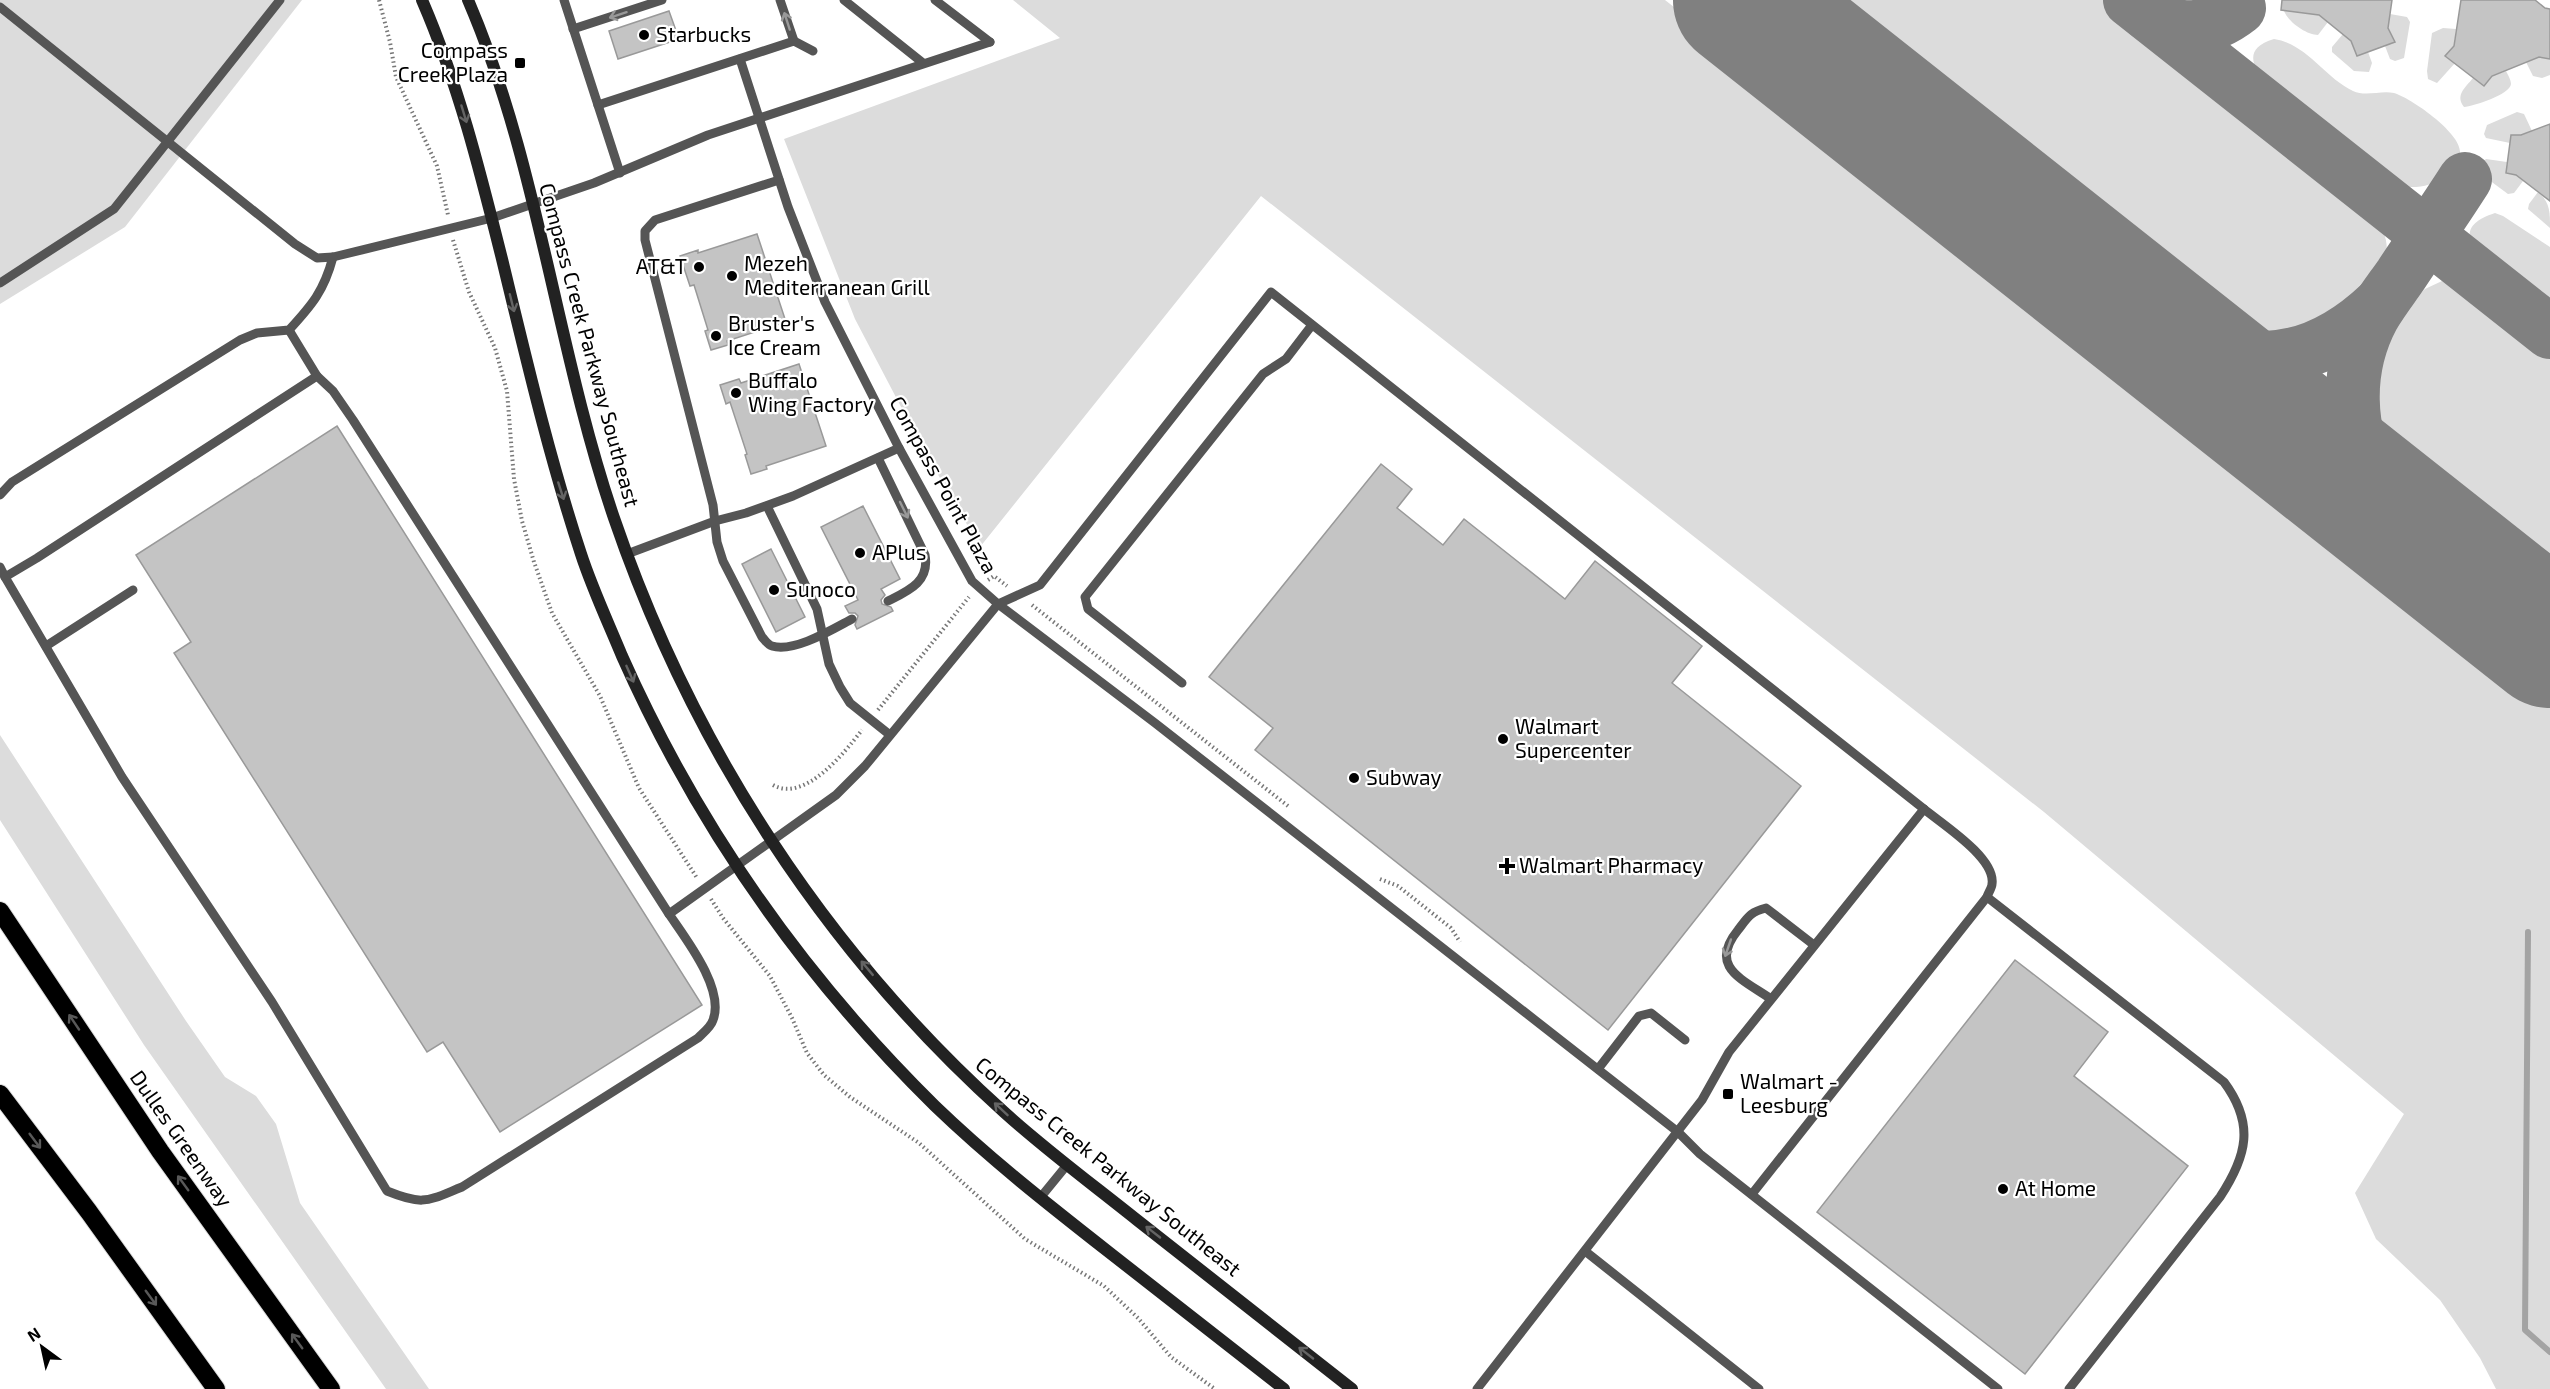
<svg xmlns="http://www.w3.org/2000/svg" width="2550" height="1389" font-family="'Exo 2',sans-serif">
  <rect width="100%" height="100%" fill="#fff"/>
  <!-- green -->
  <g fill="#dcdcdc">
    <path d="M0,0H302L125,227L0,304Z"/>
    <path d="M1013,0H1665L2550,697V1389H2496L2480,1358L2440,1300L2376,1239L2355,1193L2404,1114L2044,812L1261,196L980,547L922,447L855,319L784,139L1060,38Z"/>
    <path d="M1810,0H2104L2370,212C2374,218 2380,224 2383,231C2403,278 2339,320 2301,331C2280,337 2254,334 2232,334Z"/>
    <path d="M2158,0H2191V1C2179,15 2170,10 2158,0Z"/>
    <path d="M2283,8L2319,15L2328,22L2318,35C2306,35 2286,21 2283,8Z"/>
    <path d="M2390,14L2407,17L2410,22L2404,58L2395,61L2390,59L2385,46L2394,42L2388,28Z"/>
    <path d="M2443,28L2456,29L2454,46L2446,56L2455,63L2437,83L2428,79L2427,71L2432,33Z"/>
    <path d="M2343,34L2351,41L2357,56L2368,52L2372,63L2369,72L2354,71L2332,52V47Z"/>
    <path d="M2274,39C2307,44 2324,77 2353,91C2366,97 2381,90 2394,93C2411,98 2461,133 2460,152C2459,162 2451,169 2445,175C2429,190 2410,188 2389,185L2264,83C2251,63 2245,48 2274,39Z"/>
    <path d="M2539,57L2550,59V75L2542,78L2533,76L2526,62Z"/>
    <path d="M2506,71C2508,75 2511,80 2511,84C2510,95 2473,106 2464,107C2455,95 2465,88 2473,78L2484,86L2492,76Z"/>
    <path d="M2517,112L2524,114L2532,131L2521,135H2511L2510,143L2486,138L2484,134L2487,125Z"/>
    <path d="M2486,159L2507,162L2506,173L2516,175L2523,181L2514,193L2508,194L2481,174L2480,164Z"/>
    <path d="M2538,192C2550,202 2550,212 2550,228L2528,209L2529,204Z"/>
    <path d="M2495,213L2503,216L2550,247V312C2536,301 2523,291 2509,280C2485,261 2442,230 2495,213Z"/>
    <path d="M2442,281C2484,291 2517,325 2550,351V585L2402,469L2380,431L2374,382L2381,349L2394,318L2425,289Z"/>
    <path d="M0,735L186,1021L225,1077L256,1096L276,1124L300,1203L429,1389H386L144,1045L0,820Z"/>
  </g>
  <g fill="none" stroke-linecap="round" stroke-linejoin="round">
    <!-- stream -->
    <path stroke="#a3a3a3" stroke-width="6" d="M2528,932L2525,1330L2550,1352"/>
    <!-- taxiway -->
    <g stroke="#808080" stroke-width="54">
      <path d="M2130,0L2550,332"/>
      <path d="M2148,14C2179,35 2211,30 2239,8"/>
      <path d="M2142,318C2230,369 2302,378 2380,304"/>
      <path d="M2426,542C2408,524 2389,505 2376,483C2346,432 2345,368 2373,316C2381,302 2392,288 2401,275C2422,243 2444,212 2465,179"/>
    </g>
    <!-- runway -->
    <path stroke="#808080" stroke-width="136" d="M1741,0L2550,640"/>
  </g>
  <!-- building -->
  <g fill="#c4c4c4" stroke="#999" stroke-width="1.5">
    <path d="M2282,0H2392L2388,28L2395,42L2357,56L2351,41L2319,15L2281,10Z"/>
    <path d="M2461,0H2535L2545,8L2550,9V59L2539,57L2492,76L2484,86L2445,56L2454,46Z"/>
    <path d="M669,11L679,39L618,59L609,31Z"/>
    <path d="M2550,124V201L2516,175L2506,173L2511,135H2521Z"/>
    <path d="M757,234L786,322L727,341L728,345L711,350L705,331L708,330L694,285L690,286L680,256L698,250V253Z"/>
    <path d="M799,364L826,446L766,466L767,469L751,474L745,455L747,454L730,402L726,404L720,385L739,379L741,383Z"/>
    <path d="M337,426L702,1005L500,1132L443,1042L427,1052L174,653L191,642L136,555Z"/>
    <path d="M1381,464L1412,489L1397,508L1443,545L1464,519L1565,599L1595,561L1702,646L1672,683L1801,786L1608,1030L1255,750L1273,728L1209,677Z"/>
    <path d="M863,506L900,579L881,589L885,595L881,600L882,604L891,607L893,611L857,629L855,625L858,616L855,613H849L845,606L858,600L821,527Z"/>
    <path d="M771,549L805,617L776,632L742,564Z"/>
    <path d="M2015,960L2108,1032L2074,1076L2188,1166L2025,1374L1817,1212Z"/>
  </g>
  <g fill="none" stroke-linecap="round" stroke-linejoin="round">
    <!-- highway casing -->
    <g stroke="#dbdbdb" stroke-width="20">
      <g id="highway">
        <path d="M0,911L160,1151L331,1389"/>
        <path d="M0,1094L89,1212L216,1389"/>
      </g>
    </g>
    <!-- path -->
    <g stroke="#777" stroke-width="4" stroke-dasharray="1.5 3" stroke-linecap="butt">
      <path d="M379,0L390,42L396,77L437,166L448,215"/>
      <path d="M453,240L469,292L495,348L507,391L514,479L522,521L534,562L552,613L600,696L639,788L697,878"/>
      <path d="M988,580L994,576L1007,586"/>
      <path d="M1032,605L1288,806"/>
      <path d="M878,710L969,597"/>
      <path d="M773,785C805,803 845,752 862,730"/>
      <path d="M1380,879L1398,886L1451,928L1460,942"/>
      <path d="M711,899L723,918L770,976L792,1018L807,1053L824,1075L850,1097L919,1143L1025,1239L1104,1286L1138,1318L1171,1357L1215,1389"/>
    </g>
    <!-- lane -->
    <g stroke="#555" stroke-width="9">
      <path d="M564,0L620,173"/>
      <path d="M780,0L794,41"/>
      <path d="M844,0L923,63"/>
      <path d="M935,0L990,42"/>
      <path d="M0,7L295,244L317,258L333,257L492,218L594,183L708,135L990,42"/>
      <path d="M573,29L662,0"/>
      <path d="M740,59L788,207L825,302L899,448L972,581L998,604L1155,723L1678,1132L1700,1154L1998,1389"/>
      <path d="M598,105L794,41L813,51"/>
      <path d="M779,180L655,220L645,231V240L713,505L717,542L723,561L762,637C765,640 768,645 772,646C794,653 833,629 852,619"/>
      <path d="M0,283L114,209L280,0"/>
      <path d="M317,376L333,391L353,420L669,914"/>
      <path d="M878,458L925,555C930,582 908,591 888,601"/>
      <path d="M0,495L12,482L240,340L257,333L289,330C312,305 324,291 333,257"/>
      <path d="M767,506L817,609L829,664L840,687L850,703L890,735"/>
      <path d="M627,554L715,521L746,513L793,496L899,448"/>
      <path d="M0,567L5,577L37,558L317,376L289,330"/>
      <path d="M5,577L122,777L272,1002L387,1191C424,1206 427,1201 462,1187L698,1038C703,1033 711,1027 713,1020C725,989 686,939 669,914L836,795L865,766L998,604L1040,585L1271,292L1924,809L1729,1052L1702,1100L1477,1389"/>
      <path d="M46,646L133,590"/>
      <path d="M1182,683L1088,609L1085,597L1263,374L1286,359L1312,325"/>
      <path d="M1987,897L2224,1082C2255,1124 2247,1156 2220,1197L2069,1389"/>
      <path d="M1771,999C1742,979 1708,967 1738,930C1748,917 1750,912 1766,908L1814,945"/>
      <path d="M1598,1069L1639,1016L1651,1013L1685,1040"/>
      <path d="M1752,1194L1987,897C1988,893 1992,888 1992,884C1996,858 1942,824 1924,809"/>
      <path d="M1040,1198L1067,1165"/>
      <path d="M1585,1251L1759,1389"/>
    </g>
    <!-- secondary -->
    <g stroke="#222" stroke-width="12">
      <path d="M422,0C458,83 480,171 502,259C526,358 549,457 581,554C592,588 608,622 622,656C697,825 803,976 935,1106C990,1159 1050,1206 1110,1253C1168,1298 1226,1344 1284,1389"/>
      <path d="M468,0C539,165 556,348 614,518C692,746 825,951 1004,1112C1046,1150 1092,1184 1137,1220C1208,1276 1280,1332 1352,1389"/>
    </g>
    <!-- highway -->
    <use href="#highway" stroke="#000" stroke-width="18"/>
  </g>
  <!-- one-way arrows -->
  <defs><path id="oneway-shaft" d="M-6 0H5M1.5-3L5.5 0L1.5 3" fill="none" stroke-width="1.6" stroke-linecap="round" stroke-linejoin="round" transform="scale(1.5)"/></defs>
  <g stroke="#999">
    <use href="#oneway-shaft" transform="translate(618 15) rotate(162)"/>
    <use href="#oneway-shaft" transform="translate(787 21) rotate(-108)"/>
    <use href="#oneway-shaft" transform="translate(904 510) rotate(64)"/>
    <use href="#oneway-shaft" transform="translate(1728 948) rotate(109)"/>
  </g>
  <g stroke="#646464">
    <use href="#oneway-shaft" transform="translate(464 114) rotate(73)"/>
    <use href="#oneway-shaft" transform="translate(512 303) rotate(76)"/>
    <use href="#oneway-shaft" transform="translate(561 491) rotate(72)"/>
    <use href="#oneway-shaft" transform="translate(630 674) rotate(66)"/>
    <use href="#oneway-shaft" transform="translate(867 968) rotate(-130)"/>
    <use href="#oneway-shaft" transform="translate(1001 1109) rotate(-137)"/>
    <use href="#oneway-shaft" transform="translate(1153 1232) rotate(-142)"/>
    <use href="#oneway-shaft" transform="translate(1306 1353) rotate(-142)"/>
  </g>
  <g stroke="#595959">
    <use href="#oneway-shaft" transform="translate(74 1022) rotate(-124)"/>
    <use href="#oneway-shaft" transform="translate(35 1141) rotate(53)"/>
    <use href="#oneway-shaft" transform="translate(183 1183) rotate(-126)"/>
    <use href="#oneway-shaft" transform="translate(151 1298) rotate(54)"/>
    <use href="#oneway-shaft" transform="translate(297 1341) rotate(-126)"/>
  </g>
  <!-- markers -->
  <g fill="#000" stroke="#fff" stroke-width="2">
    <circle cx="644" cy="35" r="6"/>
    <rect x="514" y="57" width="12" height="12" rx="3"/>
    <circle cx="699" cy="267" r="6"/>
    <circle cx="732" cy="276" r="6"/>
    <circle cx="716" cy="336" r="6"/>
    <circle cx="736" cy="393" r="6"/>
    <circle cx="860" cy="553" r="6"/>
    <circle cx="774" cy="590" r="6"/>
    <circle cx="1503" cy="739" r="6"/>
    <circle cx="1354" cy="778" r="6"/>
    <path d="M1504 857h6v6h6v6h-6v6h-6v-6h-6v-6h6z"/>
    <rect x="1722" y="1088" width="12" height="12" rx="3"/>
    <circle cx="2003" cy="1189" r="6"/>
  </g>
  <g text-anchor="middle" stroke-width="4.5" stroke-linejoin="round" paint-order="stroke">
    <!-- poi labels -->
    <g font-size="21" fill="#000" stroke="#fff" text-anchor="start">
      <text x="656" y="42">Starbucks</text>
      <text x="508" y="58" text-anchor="end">Compass<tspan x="508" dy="24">Creek Plaza</tspan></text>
      <text x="744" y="271">Mezeh<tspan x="744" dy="24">Mediterranean Grill</tspan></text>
      <text x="687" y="274" text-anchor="end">AT&amp;T</text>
      <text x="728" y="331">Bruster's<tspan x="728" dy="24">Ice Cream</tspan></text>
      <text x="748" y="388">Buffalo<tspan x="748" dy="24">Wing Factory</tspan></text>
      <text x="872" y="560">APlus</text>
      <text x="786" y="597">Sunoco</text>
      <text x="1515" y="734">Walmart<tspan x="1515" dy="24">Supercenter</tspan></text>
      <text x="1366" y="785">Subway</text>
      <text x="1519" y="873">Walmart Pharmacy</text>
      <text x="1740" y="1089">Walmart -<tspan x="1740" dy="24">Leesburg</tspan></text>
      <text x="2015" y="1196">At Home</text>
    </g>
    <!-- street labels -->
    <g font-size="21" fill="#000" stroke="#fff">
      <text transform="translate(589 345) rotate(75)" y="7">Compass Creek Parkway Southeast</text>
      <text transform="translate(943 485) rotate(61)" y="7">Compass Point Plaza</text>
      <text transform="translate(181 1139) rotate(55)" y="7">Dulles Greenway</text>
      <text transform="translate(1108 1167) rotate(39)" y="7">Compass Creek Parkway Southeast</text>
    </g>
  </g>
  <!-- north arrow -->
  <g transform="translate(42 1347) rotate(327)" stroke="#ffffff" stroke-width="4.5" paint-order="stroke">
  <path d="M0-4.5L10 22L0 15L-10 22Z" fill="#000000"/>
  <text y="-9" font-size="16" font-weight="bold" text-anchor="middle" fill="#000000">N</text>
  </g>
</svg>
